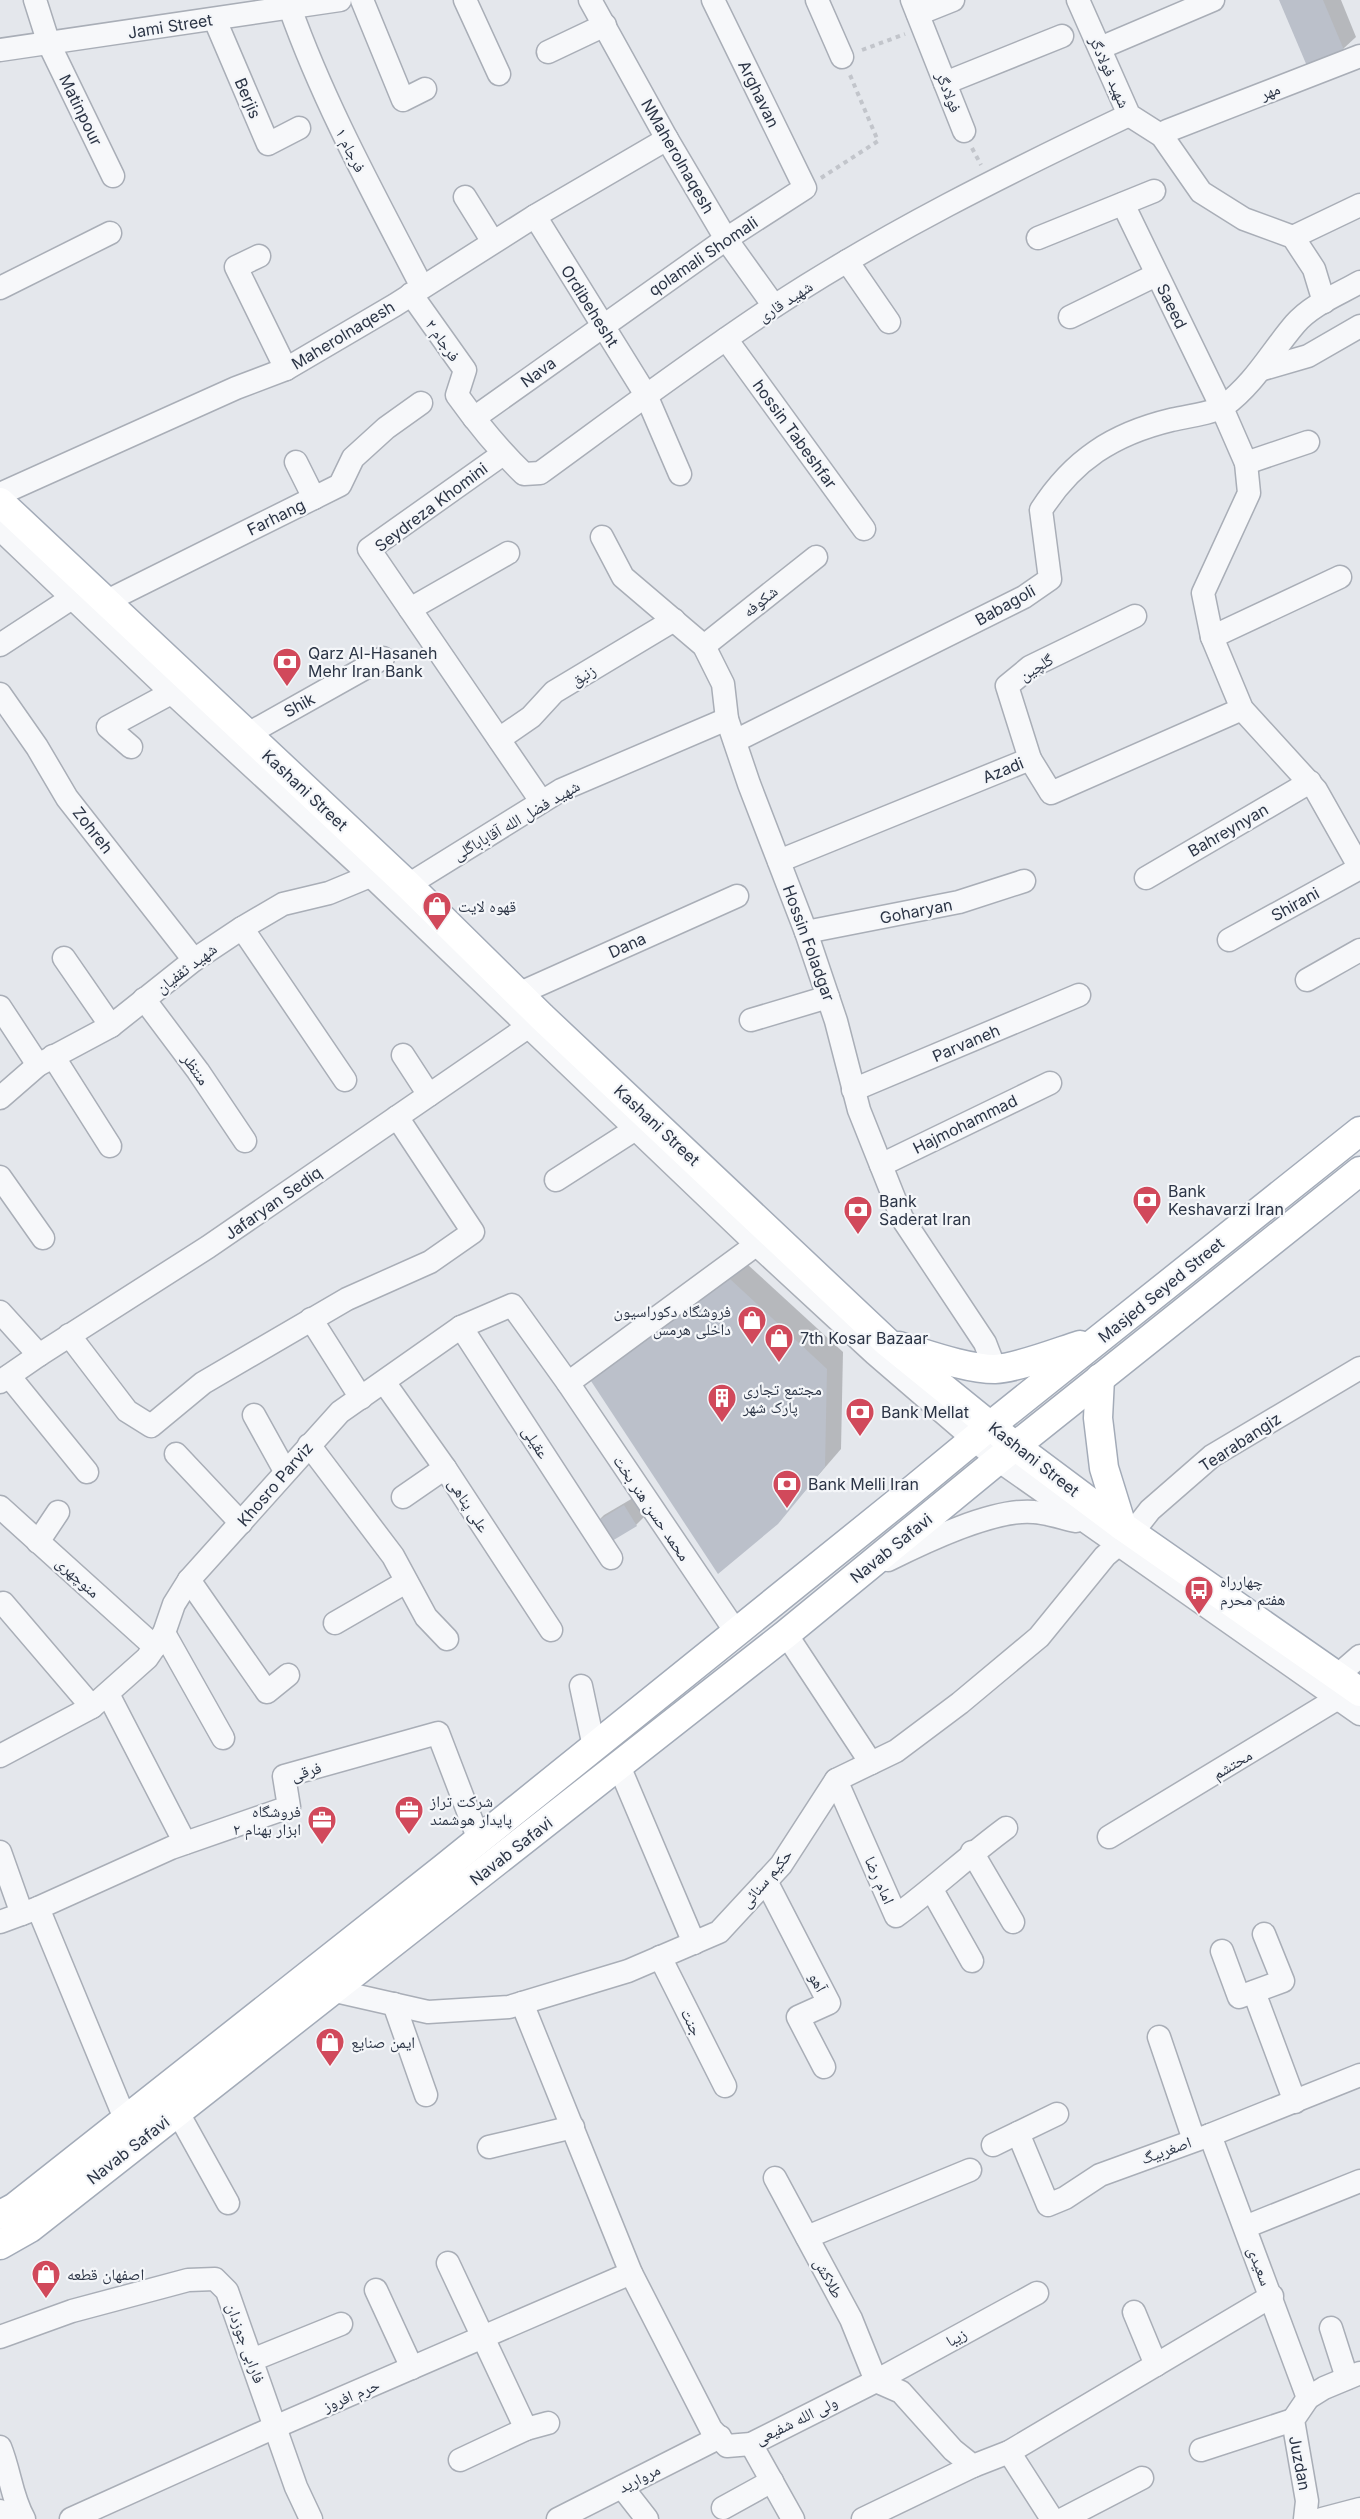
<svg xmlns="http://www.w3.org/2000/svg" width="1360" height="2519" font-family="Inter,'Noto Naskh Arabic',sans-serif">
  <rect width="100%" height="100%" fill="#e4e7ec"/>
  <!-- shadow -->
  <g fill="#0003">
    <path d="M1281,0H1341L1356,37L1343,49Z"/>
    <path d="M747,1264L843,1352L841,1449L777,1523L591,1379Z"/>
    <path d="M633,1498L644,1517L636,1525L596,1523L604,1515Z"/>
  </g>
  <!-- building -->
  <g fill="#bbc0ca">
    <path d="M1279,0H1323L1344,50L1307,66Z"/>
    <path d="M730,1279L827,1369L825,1467L778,1524L718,1574L589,1378Z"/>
    <path d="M624,1505L637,1526L607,1544L594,1523Z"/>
  </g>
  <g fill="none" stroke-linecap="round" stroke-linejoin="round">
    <!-- minor casing -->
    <g stroke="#a9aeb7" stroke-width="25">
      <g id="minor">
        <path d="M35,0L49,44L113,176"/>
        <path d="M362,0L403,100L425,89"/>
        <path d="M465,0L499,74"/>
        <path d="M590,0L667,139L726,239L774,306"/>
        <path d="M817,0L842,57"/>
        <path d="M912,0L964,131"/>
        <path d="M1078,0L1129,115L1162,136L1201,192L1244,219L1293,237L1314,269L1324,302"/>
        <path d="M290,8C325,106 375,196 422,287"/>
        <path d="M918,14L953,0"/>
        <path d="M215,20L268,144L299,128"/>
        <path d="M1100,48L1213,0"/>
        <path d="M0,50L340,0"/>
        <path d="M548,52L605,25"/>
        <path d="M945,83L1062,36"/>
        <path d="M1162,136L1167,131L1360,56"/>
        <path d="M465,197L493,242"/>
        <path d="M1123,204L1222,408L1246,463L1249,493L1203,593L1212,637L1242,709L1316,790L1360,868"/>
        <path d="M535,216L646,395L680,474"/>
        <path d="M1293,237L1360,205"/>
        <path d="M1038,238L1154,191"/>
        <path d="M259,256L236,267L286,369"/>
        <path d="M847,261L889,322"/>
        <path d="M0,288L110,233"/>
        <path d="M411,294L465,370L457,395C477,423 499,450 524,474L540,473C617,417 694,359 773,307C886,233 1007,173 1129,115"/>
        <path d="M1070,317L1156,275"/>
        <path d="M726,339L864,529"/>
        <path d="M1263,369L1308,356L1360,326"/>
        <path d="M474,418L726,239L805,188L713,0"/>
        <path d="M503,454L369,549L541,801"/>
        <path d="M296,462L314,498"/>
        <path d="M1246,463L1308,442"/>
        <path d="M0,494L236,388L286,369L395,305L535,216L667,139"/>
        <path d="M0,529L172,693L371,876L757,1245L875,1354L998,1460L1360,1714"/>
        <path d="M602,537L623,577L704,646L723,684L727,719L749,784L806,932L836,1021L859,1110L902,1218L985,1343L995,1369"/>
        <path d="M107,601L340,485L353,458L386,428L421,403"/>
        <path d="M410,609L508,553"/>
        <path d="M1212,637L1340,577"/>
        <path d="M0,645L84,590"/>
        <path d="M704,646L816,557"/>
        <path d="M0,694L37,747L67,798L194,960"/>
        <path d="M246,735L383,658"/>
        <path d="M499,739L531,717L554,692L674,620"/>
        <path d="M735,741L1024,597L1050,579L1041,510C1073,460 1113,434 1171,420C1184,417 1214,413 1224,406C1255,383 1271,352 1295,324C1311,305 1339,294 1360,282"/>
        <path d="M131,747L108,727L184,686"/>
        <path d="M1030,759L1007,686L1030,667L1135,616"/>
        <path d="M779,861L1030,759L1051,793L1242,709"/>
        <path d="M1146,878L1310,782"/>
        <path d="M408,885L561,790L727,719"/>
        <path d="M242,928L345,1080"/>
        <path d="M806,932L959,902L1024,881"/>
        <path d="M1229,940L1360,868"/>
        <path d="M64,958L111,1026"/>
        <path d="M1307,980L1360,950"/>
        <path d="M518,994L737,896"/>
        <path d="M144,999L198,1071L245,1141"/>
        <path d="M0,1007L38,1065"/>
        <path d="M751,1020L828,997"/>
        <path d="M403,1055L429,1095"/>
        <path d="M53,1056L110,1146"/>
        <path d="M853,1090L1079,995"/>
        <path d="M0,1098L38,1065L111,1026L194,960L242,928L283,904L329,893L382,871"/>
        <path d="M881,1165L1050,1083"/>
        <path d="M0,1177L43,1238"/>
        <path d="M556,1180L648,1121"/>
        <path d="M0,1312L39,1355"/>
        <path d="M311,1319L361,1398"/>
        <path d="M461,1327L611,1558"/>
        <path d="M69,1335L127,1411L151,1426L203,1383L347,1299L430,1262L473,1232L397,1117"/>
        <path d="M9,1376L87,1472"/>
        <path d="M0,1382L39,1355L208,1247L541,1018"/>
        <path d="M384,1382L445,1468L551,1630"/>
        <path d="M568,1383L768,1236"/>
        <path d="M254,1415L285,1471"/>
        <path d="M309,1445L393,1556L426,1617L447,1639"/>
        <path d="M176,1454L241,1523"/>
        <path d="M403,1497L445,1468"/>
        <path d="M0,1507L155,1647"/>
        <path d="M38,1542L58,1512"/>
        <path d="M888,1560C924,1542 994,1508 1034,1512C1048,1513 1062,1518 1076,1521"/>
        <path d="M189,1580L267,1692L288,1675"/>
        <path d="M3,1603L92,1707"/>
        <path d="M335,1623L406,1582"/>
        <path d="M164,1633L223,1738"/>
        <path d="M786,1634L871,1763"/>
        <path d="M1337,1676L1360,1656"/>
        <path d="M581,1686L594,1747"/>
        <path d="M108,1694L185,1843"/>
        <path d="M0,1756L92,1707L147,1658L164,1633L174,1604L189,1580L340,1412L461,1327L512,1305L568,1383L736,1632"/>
        <path d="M619,1766L694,1943"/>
        <path d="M836,1780L896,1916C934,1888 968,1856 1006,1828"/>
        <path d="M1109,1837L1348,1692"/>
        <path d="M0,1852L22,1914"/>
        <path d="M972,1852L1013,1922"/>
        <path d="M766,1881L829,2003L798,2017L824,2067"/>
        <path d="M932,1890L972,1961"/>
        <path d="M38,1908L126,2121"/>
        <path d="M0,1922L38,1908L171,1848L289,1807L284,1776L438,1733L479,1840"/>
        <path d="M1222,1951L1239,1997L1283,1981L1264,1934"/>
        <path d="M660,1957L725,2086"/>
        <path d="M331,1990L428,2012L509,2007L628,1971L719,1932L781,1865L836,1780L896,1751L960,1703L1039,1637L1105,1556L1132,1533L1150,1510L1212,1456L1360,1368"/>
        <path d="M1254,1992L1295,2102"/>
        <path d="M522,2003L631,2273L711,2429L727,2446L751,2444L876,2381L901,2392L953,2450L973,2466L1009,2452L1272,2296"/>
        <path d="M394,2004L426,2095"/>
        <path d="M1159,2037L1194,2140"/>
        <path d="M177,2111L228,2203"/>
        <path d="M1018,2133L1048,2205L1065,2198L1100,2175L1210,2135L1360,2075"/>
        <path d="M1210,2135L1308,2398"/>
        <path d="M993,2145L1057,2114"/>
        <path d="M489,2147L573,2127"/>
        <path d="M775,2178L851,2319L876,2381L1037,2293"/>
        <path d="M1245,2227L1360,2181"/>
        <path d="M807,2237L970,2170"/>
        <path d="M448,2263L526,2429"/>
        <path d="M376,2290L412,2368"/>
        <path d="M1134,2312L1156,2365"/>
        <path d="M1331,2328L1347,2378"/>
        <path d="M0,2337L72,2311L188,2280L215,2279L227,2291L296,2487L311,2519"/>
        <path d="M252,2360L341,2324"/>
        <path d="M751,2444L793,2519"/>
        <path d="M0,2447C10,2471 11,2496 24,2519"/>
        <path d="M1201,2450L1293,2420"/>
        <path d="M1009,2452L1052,2519"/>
        <path d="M460,2460L526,2429L548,2423"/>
        <path d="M622,2487L647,2519"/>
        <path d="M723,2508L772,2481"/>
        <path d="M0,2511L3,2519"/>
        <path d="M71,2519L275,2427L631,2273"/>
        <path d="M558,2519L720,2437"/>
        <path d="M863,2519L973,2466"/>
        <path d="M1063,2519L1142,2478"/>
        <path d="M1305,2519L1307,2501L1293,2420L1308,2398L1324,2388L1360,2373"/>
        <path d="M1322,2519L1360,2509"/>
      </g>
    </g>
    <!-- major casing -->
    <g stroke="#a3abb8" stroke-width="31">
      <g id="major">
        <path d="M0,502L408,885L542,1017L888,1343L1015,1446L1122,1526L1360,1692"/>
        <path d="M899,1346C926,1354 967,1369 995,1369C1017,1368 1058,1352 1080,1345"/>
        <path d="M1100,1378L1098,1418L1104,1468L1122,1526"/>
        <path d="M0,2215L15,2207L444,1868L904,1497L990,1426L1360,1131"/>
        <path d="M0,2245L30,2228L786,1634L998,1460L1360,1171"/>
      </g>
    </g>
    <!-- path -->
    <g stroke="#c2c5cb" stroke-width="4" stroke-dasharray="4.5 4.5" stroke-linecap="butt">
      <path d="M862,50L905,34"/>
      <path d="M972,148L981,165"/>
      <path d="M821,178L878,141L850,75"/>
    </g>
    <!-- minor -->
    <use href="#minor" stroke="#f7f8fa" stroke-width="22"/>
    <!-- major -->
    <use href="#major" stroke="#fff" stroke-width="28"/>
  </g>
  <!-- icons -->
  <defs>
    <g id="bank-pin" transform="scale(1.5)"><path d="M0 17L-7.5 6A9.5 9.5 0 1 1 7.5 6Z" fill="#d1495b" stroke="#f4f6f9"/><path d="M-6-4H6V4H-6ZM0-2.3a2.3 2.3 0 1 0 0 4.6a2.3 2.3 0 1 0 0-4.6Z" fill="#fff"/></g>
    <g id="shop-pin" transform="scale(1.5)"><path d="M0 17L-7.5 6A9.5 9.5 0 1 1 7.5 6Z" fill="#d1495b" stroke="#f4f6f9"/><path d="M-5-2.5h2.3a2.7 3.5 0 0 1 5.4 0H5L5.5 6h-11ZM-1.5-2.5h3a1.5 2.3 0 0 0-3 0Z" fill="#fff"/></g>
    <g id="building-pin" transform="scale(1.5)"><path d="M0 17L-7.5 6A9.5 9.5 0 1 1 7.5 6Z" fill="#d1495b" stroke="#f4f6f9"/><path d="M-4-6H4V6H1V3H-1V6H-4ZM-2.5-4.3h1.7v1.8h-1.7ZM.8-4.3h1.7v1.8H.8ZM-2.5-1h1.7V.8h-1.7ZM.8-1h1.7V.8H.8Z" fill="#fff"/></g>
    <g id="bus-pin" transform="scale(1.5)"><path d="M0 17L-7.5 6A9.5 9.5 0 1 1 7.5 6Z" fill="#d1495b" stroke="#f4f6f9"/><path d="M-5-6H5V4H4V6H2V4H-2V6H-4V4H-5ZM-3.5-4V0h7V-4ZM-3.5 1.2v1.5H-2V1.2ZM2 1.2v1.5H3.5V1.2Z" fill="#fff"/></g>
    <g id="office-pin" transform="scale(1.5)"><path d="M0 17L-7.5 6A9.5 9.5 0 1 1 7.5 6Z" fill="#d1495b" stroke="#f4f6f9"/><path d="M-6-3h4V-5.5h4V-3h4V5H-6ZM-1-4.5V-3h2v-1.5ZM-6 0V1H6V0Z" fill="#fff"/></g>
  </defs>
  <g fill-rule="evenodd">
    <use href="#bank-pin" x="287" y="662"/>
    <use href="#shop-pin" x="437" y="906"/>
    <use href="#bank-pin" x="1147" y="1200"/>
    <use href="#bank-pin" x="858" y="1210"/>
    <use href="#shop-pin" x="752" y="1320"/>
    <use href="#shop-pin" x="779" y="1338"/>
    <use href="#building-pin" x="722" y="1398"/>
    <use href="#bank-pin" x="860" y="1412"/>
    <use href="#bank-pin" x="787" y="1484"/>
    <use href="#bus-pin" x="1199" y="1590"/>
    <use href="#office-pin" x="409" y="1810"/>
    <use href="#office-pin" x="322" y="1820"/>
    <use href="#shop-pin" x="330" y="2042"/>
    <use href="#shop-pin" x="46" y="2274"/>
  </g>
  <g text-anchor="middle" stroke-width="4.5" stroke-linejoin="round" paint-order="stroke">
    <!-- street labels -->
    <g font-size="16" fill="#2b3445" stroke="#f4f6f9">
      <text transform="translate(170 26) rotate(-9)" y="6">Jami Street</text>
      <text transform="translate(1110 72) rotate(66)" y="6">شهید فولادگر</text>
      <text transform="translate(1270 91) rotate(-21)" y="6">مهر</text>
      <text transform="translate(949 92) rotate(68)" y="6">فولادگر</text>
      <text transform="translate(759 94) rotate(64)" y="6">Arghavan</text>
      <text transform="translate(248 98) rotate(67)" y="6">Berjis</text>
      <text transform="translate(81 110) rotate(64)" y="6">Matinpour</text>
      <text transform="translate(351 150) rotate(63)" y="6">فرجام ۱</text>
      <text transform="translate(678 156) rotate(60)" y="6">NMaherolnaqesh</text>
      <text transform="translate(703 256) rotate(-34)" y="6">qolamali Shomali</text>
      <text transform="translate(785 301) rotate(-33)" y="6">شهید قاری</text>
      <text transform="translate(590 306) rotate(58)" y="6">Ordibehesht</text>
      <text transform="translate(1172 306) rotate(64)" y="6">Saeed</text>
      <text transform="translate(343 335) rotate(-31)" y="6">Maherolnaqesh</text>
      <text transform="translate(443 340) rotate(55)" y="6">فرجام ۲</text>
      <text transform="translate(538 372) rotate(-36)" y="6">Nava</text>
      <text transform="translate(795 434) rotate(54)" y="6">hossin Tabeshfar</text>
      <text transform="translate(431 507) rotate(-37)" y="6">Seydreza Khomini</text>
      <text transform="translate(276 517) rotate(-26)" y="6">Farhang</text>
      <text transform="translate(760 601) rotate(-39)" y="6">شکوفه</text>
      <text transform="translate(1005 605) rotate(-29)" y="6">Babagoli</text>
      <text transform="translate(1036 667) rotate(-31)" y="6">گلچین</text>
      <text transform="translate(583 675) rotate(-31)" y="6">زنبق</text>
      <text transform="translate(299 705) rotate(-29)" y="6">Shik</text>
      <text transform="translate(1003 770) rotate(-22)" y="6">Azadi</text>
      <text transform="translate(305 790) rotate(43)" y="6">Kashani Street</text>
      <text transform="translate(516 820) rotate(-30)" y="6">شهید فضل الله آقاباباگلی</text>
      <text transform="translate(93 830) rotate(52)" y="6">Zohreh</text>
      <text transform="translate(1228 830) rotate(-30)" y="6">Bahreynyan</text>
      <text transform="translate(1295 904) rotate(-29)" y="6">Shirani</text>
      <text transform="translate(916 911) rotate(-11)" y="6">Goharyan</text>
      <text transform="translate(809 943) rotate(70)" y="6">Hossin Foladgar</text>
      <text transform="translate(627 945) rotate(-24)" y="6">Dana</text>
      <text transform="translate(186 968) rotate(-37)" y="6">شهید ثقفیان</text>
      <text transform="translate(966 1043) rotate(-23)" y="6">Parvaneh</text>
      <text transform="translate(196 1069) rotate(55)" y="6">منتظر</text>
      <text transform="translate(965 1124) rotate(-26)" y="6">Hajmohammad</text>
      <text transform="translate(657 1125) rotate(43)" y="6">Kashani Street</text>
      <text transform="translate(273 1203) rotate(-35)" y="6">Jafaryan Sediq</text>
      <text transform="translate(1161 1290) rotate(-39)" y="6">Masjed Seyed Street</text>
      <text transform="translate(536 1442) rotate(57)" y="6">عقیلی</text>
      <text transform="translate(1240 1442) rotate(-33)" y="6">Tearabangiz</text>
      <text transform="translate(1034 1459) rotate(38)" y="6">Kashani Street</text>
      <text transform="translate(275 1484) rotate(-49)" y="6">Khosro Parviz</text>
      <text transform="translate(469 1505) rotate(57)" y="6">علی پناهی</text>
      <text transform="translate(652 1508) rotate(56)" y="6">محمد حسن هنر بخت</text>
      <text transform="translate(891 1548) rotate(-39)" y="6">Navab Safavi</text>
      <text transform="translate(78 1577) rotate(42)" y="6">منوچهری</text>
      <text transform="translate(1232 1764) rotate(-31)" y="6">محتشم</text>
      <text transform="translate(306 1771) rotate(-17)" y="6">فرقی</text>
      <text transform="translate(511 1851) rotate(-38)" y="6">Navab Safavi</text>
      <text transform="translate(766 1878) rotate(-50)" y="6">حکیم سنائی</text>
      <text transform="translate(880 1880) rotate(66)" y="6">امام رضا</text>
      <text transform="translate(818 1982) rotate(62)" y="6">آهو</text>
      <text transform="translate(692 2022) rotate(63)" y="6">جنت</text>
      <text transform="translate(128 2150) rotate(-38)" y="6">Navab Safavi</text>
      <text transform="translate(1166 2150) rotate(-20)" y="6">اصغربیگ</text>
      <text transform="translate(1260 2266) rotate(69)" y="6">سعیدی</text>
      <text transform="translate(829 2278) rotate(61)" y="6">طلاکش</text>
      <text transform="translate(956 2337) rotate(-29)" y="6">زیبا</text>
      <text transform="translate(246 2343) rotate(70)" y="6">فارابی جوزدان</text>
      <text transform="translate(351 2395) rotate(-23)" y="6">حرم افروز</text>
      <text transform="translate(796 2420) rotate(-26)" y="6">ولی الله شفیعی</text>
      <text transform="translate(1300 2463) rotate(79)" y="6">Juzdan</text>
      <text transform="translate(639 2478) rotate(-27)" y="6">مروارید</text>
    </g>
    <!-- poi labels -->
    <g font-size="16" fill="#2b3445" stroke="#f4f6f9" text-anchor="start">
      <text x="308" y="659">Qarz Al-Hasaneh<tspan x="308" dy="18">Mehr Iran Bank</tspan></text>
      <text x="458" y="912">قهوه لایت</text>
      <text x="1168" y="1197">Bank<tspan x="1168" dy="18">Keshavarzi Iran</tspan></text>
      <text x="879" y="1207">Bank<tspan x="879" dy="18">Saderat Iran</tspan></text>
      <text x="731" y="1317" text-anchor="end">فروشگاه دکوراسیون<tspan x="731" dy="18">داخلی هرمس</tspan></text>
      <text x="800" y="1344">7th Kosar Bazaar</text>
      <text x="743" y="1395">مجتمع تجاری<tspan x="743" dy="18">پارک شهر</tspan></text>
      <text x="881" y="1418">Bank Mellat</text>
      <text x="808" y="1490">Bank Melli Iran</text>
      <text x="1220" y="1587">چهارراه<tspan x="1220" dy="18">هفتم محرم</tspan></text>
      <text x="430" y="1807">شرکت تراز<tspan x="430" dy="18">پایدار هوشمند</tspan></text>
      <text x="301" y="1817" text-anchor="end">فروشگاه<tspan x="301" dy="18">ابزار بهنام ۲</tspan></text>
      <text x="351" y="2048">ایمن صنایع</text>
      <text x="67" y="2280">اصفهان قطعه</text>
    </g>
  </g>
</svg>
